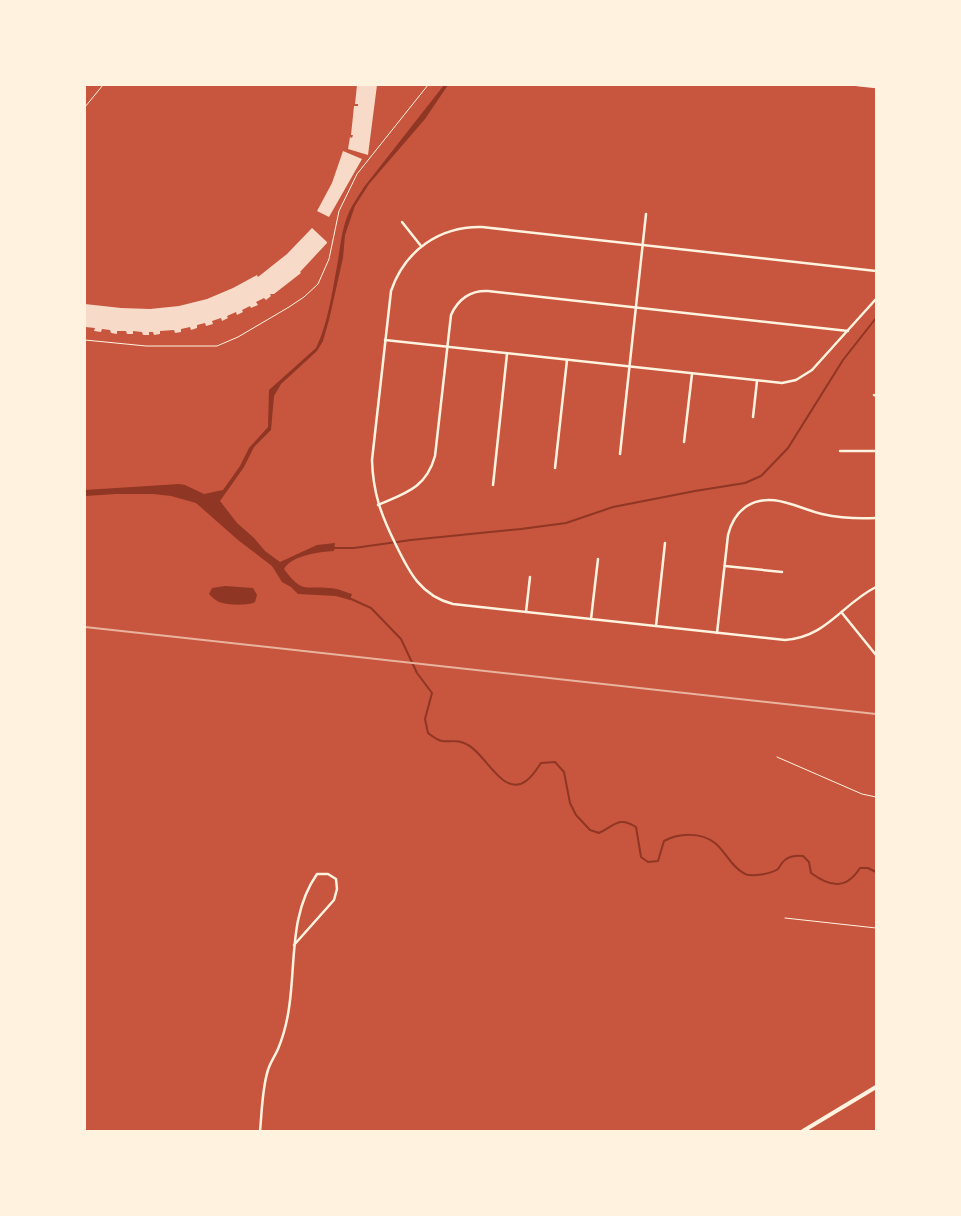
<svg xmlns="http://www.w3.org/2000/svg" width="961" height="1216" font-family="'Alegreya Sans',sans-serif">
  <rect width="100%" height="100%" fill="#c8553d"/>
  <!-- water -->
  <g fill="#8f3625">
    <path d="M444,85H448L425,119L369,184L355,206L345,235L343,258L329,320L323,341L317,351L281,384L274,396L271,430L254,447L244,467L220,501L237,523L254,538L265,551L280,562L317,545L335,543L334,551C319,552 292,555 284,569C302,593 303,586 329,588C337,588 345,592 352,594L350,600L336,596L298,594L291,587L282,582L272,566L238,540L196,503L171,496L153,494H116L85,496V490L179,484L185,485L204,494L223,490L240,466L249,448L268,427L269,390L316,348C328,323 332,293 337,266C340,250 341,233 347,217C351,206 358,197 364,187Z"/>
    <path d="M225,586L253,588L257,595L255,602C248,606 226,605 219,602C215,600 212,597 209,594L212,588Z"/>
  </g>
  <g fill="none" stroke-linecap="round" stroke-linejoin="round">
    <!-- stream -->
    <g stroke="#8f3625" stroke-width="2">
      <path d="M333,548H354L411,540L521,529L566,523L613,507L695,491L745,483L761,476L788,448L843,360L876,318"/>
      <path d="M349,598L371,608L401,639L417,673L432,693L425,719L428,733C432,736 437,740 442,741C452,742 458,739 468,745C485,753 503,798 526,781C532,777 537,769 541,763L555,762L564,772L570,803L576,815L590,830L599,833C615,825 619,816 636,827L641,857L648,862L658,861L664,841C679,833 701,832 715,843C726,852 731,867 745,874C752,877 771,874 778,869C778,869 782,863 782,863C787,856 795,855 803,856L809,862L811,873C830,887 846,890 860,868H868L876,872"/>
    </g>
  </g>
  <!-- building -->
  <g fill="#f7dbc8">
    <path d="M357,85H377L368,155L348,149L350,137L352,138L353,135H351L354,106H358V104H355Z"/>
    <path d="M343,151L362,159L329,217L317,211L332,183Z"/>
    <path d="M312,228L327,242V243L300,272L301,273L274,294H270L271,296L266,300L264,298L256,302L258,305L251,308L250,306L242,310L243,312L237,315L236,312L227,316L228,318L222,321L221,318L212,321L213,324L206,326L205,323L197,325V328L191,330L190,327L181,329V332L175,333L174,330L160,331V334L154,335L153,332H149V335H143L142,332L133,331V334H127L126,331H117V334L111,333L110,330L102,329L101,332L94,331L95,328L85,327V304L121,308L150,309L179,306L207,299L233,288L257,275L258,277L287,254Z"/>
  </g>
  <g fill="none" stroke-linecap="round" stroke-linejoin="round">
    <!-- service -->
    <g stroke="#fff3e0" stroke-width="1">
      <path d="M85,107L103,85"/>
      <path d="M85,340L146,346H217L238,337L289,307L304,297L318,284L329,259L339,211L357,174L428,85"/>
      <path d="M777,757L862,794L876,797"/>
      <path d="M785,918L876,928"/>
    </g>
    <!-- minor -->
    <g stroke="#fff3e0" stroke-width="2.5">
      <path d="M857,85L876,87"/>
      <path d="M402,222L421,246"/>
      <path d="M876,271L482,227C440,226 405,250 391,291L372,460C373,493 381,515 396,545C409,572 421,596 453,604L785,640C827,637 842,604 876,587"/>
      <path d="M385,340L782,383L796,380L812,370L876,299"/>
      <path d="M874,395L876,396"/>
      <path d="M753,417L757,381"/>
      <path d="M684,442L692,374"/>
      <path d="M840,451H876"/>
      <path d="M620,454L646,214"/>
      <path d="M555,468L567,360"/>
      <path d="M493,485L507,354"/>
      <path d="M378,505C406,493 426,488 435,456L451,315C458,299 471,290 488,291L848,331"/>
      <path d="M725,566L782,572"/>
      <path d="M526,612L530,577"/>
      <path d="M842,613L876,655"/>
      <path d="M591,619L598,559"/>
      <path d="M656,626L665,543"/>
      <path d="M717,633L728,535C731,523 736,513 747,506C771,491 797,508 822,514C840,518 858,519 876,518"/>
      <path d="M260,1131C262,1111 262,1089 268,1070C270,1063 275,1056 278,1049C283,1037 287,1022 289,1008C296,963 289,914 317,874H328L336,879L337,889L334,900L294,945"/>
    </g>
    <!-- primary -->
    <path stroke="#fff3e0" stroke-width="4" d="M803,1131L876,1087"/>
    <!-- rail -->
    <path stroke="#e9b49f" stroke-width="2" d="M85,627L876,714"/>
  </g>
  <!-- border -->
  <rect width="961" height="1216" fill="none" stroke="#fff3e0" stroke-width="172"/>
</svg>
